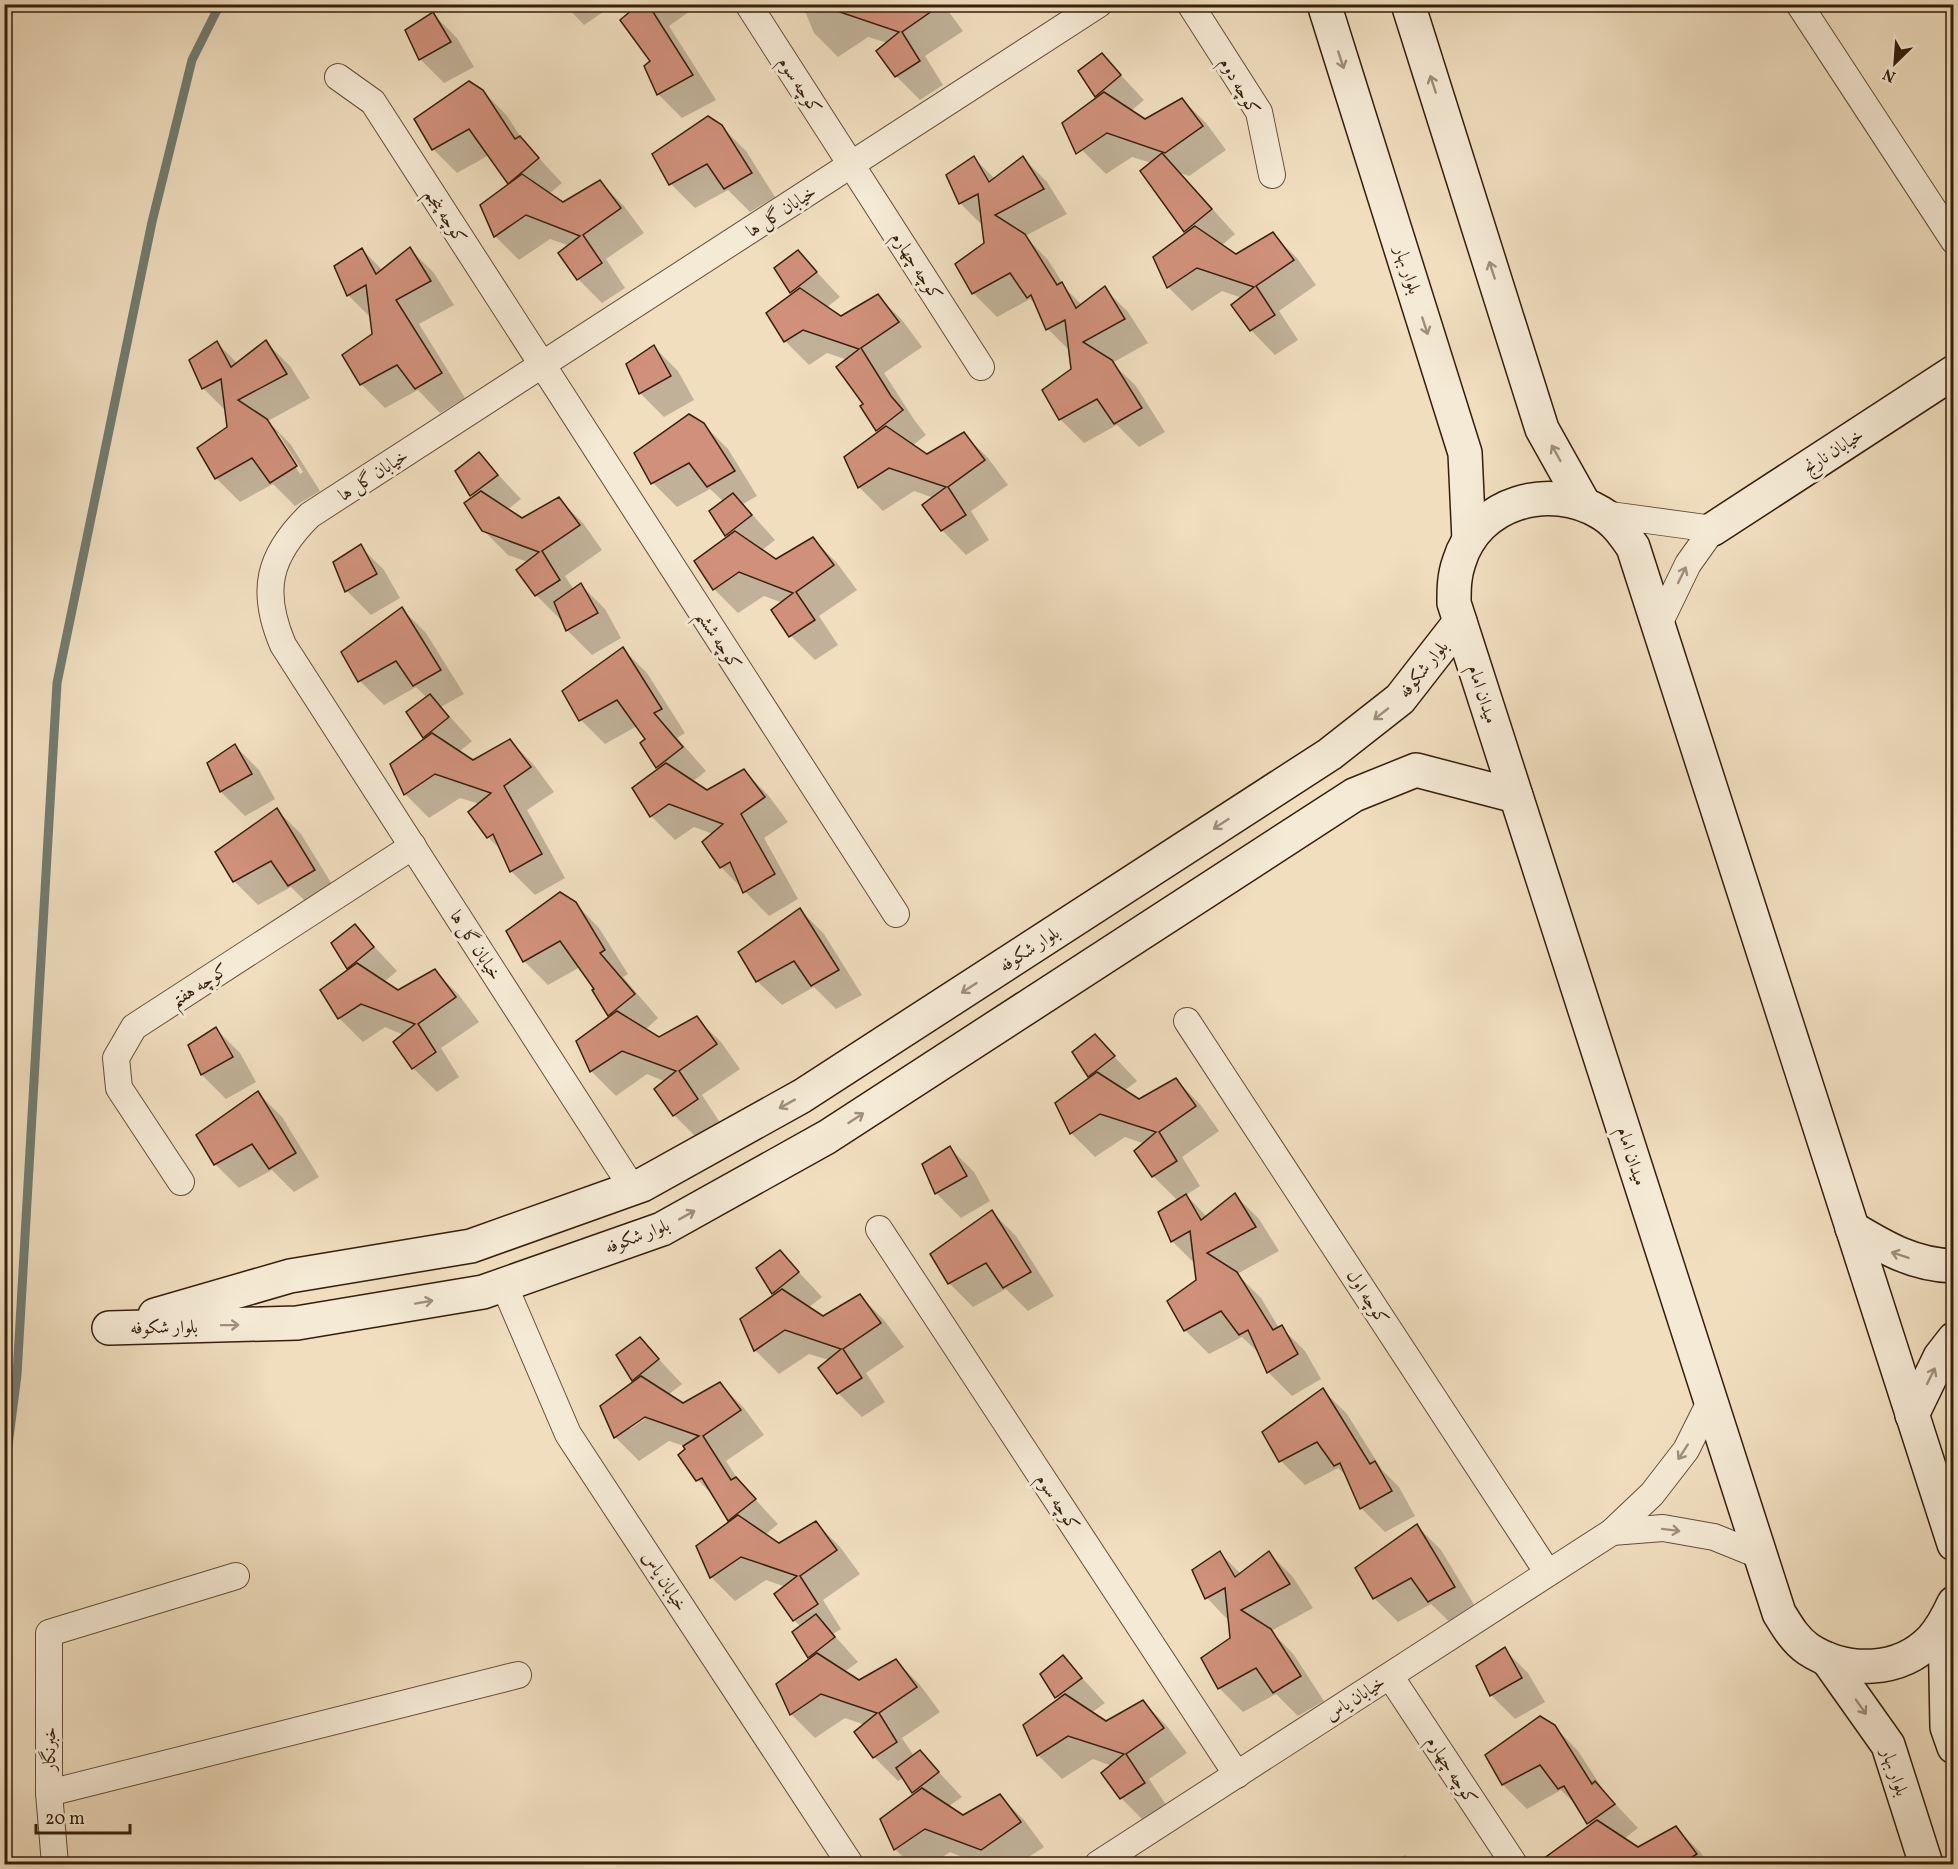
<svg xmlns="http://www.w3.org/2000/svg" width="1958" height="1869" font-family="Vollkorn,Amiri,serif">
  <rect width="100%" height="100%" fill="#f0debf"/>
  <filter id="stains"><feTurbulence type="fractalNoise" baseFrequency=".00333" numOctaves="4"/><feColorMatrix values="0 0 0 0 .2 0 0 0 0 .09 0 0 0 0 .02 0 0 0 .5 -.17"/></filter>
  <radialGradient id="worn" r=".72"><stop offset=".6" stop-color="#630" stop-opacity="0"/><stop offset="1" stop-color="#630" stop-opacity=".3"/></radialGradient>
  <!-- shadow -->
  <g fill="#0003" fill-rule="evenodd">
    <path d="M564,4H700L669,26L716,100L682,118L658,94L645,66L652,62L632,13L612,6L584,25Z"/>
    <path d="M802,4H943L963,31L925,56L943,85L920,100L896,76L888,43L868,37L838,57L814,33Z"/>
    <path d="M433,14L457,38L474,67L444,83L420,59Z"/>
    <path d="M1102,55L1144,100L1131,111L1145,121L1182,99L1206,123L1226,150L1189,176L1180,173L1235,234L1221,246L1236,255L1272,234L1297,258L1316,285L1279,311L1298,340L1275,355L1251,330L1242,298L1222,291L1192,311L1168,287L1155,257L1187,233L1142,171L1152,163L1132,157L1106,174L1082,150L1098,98L1080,72Z"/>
    <path d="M483,91L507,116L524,142L562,183L549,194L563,203L600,182L624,206L644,233L606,259L625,288L602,303L578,279L570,246L550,239L519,260L495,236L511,184L489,155L457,173L433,149Z"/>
    <path d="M721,126L746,151L775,197L750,212L728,190L695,208L671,184Z"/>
    <path d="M974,158L995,179L1023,158L1047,182L1067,214L1025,236L1048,260L1067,290L1082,305L1104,288L1128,312L1148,343L1112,363L1136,386L1165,432L1139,447L1117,425L1084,443L1060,419L1073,369L1071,352L1048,329L1037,306L1030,299L997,317L973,293L985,243L983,226L960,203L948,175Z"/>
    <path d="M362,249L383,271L410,249L434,273L454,305L419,324L465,398L440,413L418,390L385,408L361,384L373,335L371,318L348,295Z"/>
    <path d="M798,252L840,297L826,308L841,317L878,296L902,320L922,347L884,373L915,421L926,435L912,446L927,456L964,434L988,458L1008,485L971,511L989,540L966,555L942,530L934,498L914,491L883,511L859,487L846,457L880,433L865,404L848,360L827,353L809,365L785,341L794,295L776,268Z"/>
    <path d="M266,342L290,366L310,398L268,421L291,445L320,491L295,506L273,484L240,502L216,478L228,428L226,411L203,388L217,343L238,364ZM274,433H278L303,472L300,474Z"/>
    <path d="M654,347L678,371L694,400L664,417L640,393Z"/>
    <path d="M703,424L728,449L757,496L743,504L775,540L761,551L776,560L813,539L837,563L857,590L819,616L838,645L815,660L791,636L783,603L764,596L738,613L714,589L729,538L711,511L724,502L710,489L677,507L653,483Z"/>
    <path d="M479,454L521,499L507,510L522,520L558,498L583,523L602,550L565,576L574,590L581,585L605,609L621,638L592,655L568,631L562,618L560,619L536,595L518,570L528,562L508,555L483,530L474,498L457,471Z"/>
    <path d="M360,546L384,570L400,598L371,615L347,591L334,563Z"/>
    <path d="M402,609L426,633L464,694L441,707L472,741L459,752L473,762L510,741L534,765L554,792L527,810L565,878L535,895L511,871L503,852L488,837L480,804L460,798L429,818L405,794L426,739L424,737L427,698L416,687L384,705L360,681Z"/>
    <path d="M623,649L647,673L685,733L677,738L706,771L692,782L706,792L744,771L768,795L788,822L764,838L798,899L769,916L721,867L713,834L694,827L675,840L651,816L659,770L647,739L637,726L605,744L581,720Z"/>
    <path d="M235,746L259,770L275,799L245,816L221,792L209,763Z"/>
    <path d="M277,810L301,834L338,894L313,909L291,887L258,905L234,881Z"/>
    <path d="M575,903L599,928L628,974L623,977L658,1018L645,1030L659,1039L696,1018L721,1042L740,1069L702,1095L721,1124L698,1139L674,1115L666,1082L647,1074L616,1096L592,1072L578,1041L612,1017L580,967L548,985L524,961Z"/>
    <path d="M800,910L824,934L862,995L836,1009L814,987L782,1005L757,981L740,952Z"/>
    <path d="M355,926L397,971L384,982L398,992L435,971L459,995L479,1022L441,1048L459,1077L437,1092L413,1068L404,1035L385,1027L363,1042L339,1018L350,970L348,968Z"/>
    <path d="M216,1029L240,1053L256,1082L226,1099L202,1075L190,1046Z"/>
    <path d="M1095,1036L1137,1081L1124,1091L1138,1101L1176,1080L1200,1104L1219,1131L1182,1157L1200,1186L1186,1195L1207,1217L1235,1195L1259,1219L1279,1251L1237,1274L1261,1298L1279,1328L1281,1327L1305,1351L1321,1379L1292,1396L1268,1372L1261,1355L1242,1337L1209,1354L1185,1330L1169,1302L1197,1281L1195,1264L1172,1241L1178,1201L1153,1176L1136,1151L1145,1144L1125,1137L1095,1157L1071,1133L1091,1078L1089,1076Z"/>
    <path d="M258,1093L282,1117L319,1177L294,1192L272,1170L239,1188L215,1164Z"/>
    <path d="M950,1148L974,1172L990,1201L961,1218L937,1194L924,1165Z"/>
    <path d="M992,1212L1016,1236L1054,1296L1028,1311L1006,1289L973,1307L949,1283Z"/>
    <path d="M780,1252L822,1297L808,1308L823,1318L860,1296L884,1320L904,1347L866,1373L885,1402L862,1417L838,1393L829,1360L809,1354L779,1374L755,1350L775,1295L773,1293Z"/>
    <path d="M640,1339L682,1384L668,1395L683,1405L720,1384L744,1408L764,1435L726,1461L741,1484L778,1524L765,1535L779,1545L816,1523L840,1547L860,1574L823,1600L841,1629L833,1634L858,1662L844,1672L859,1682L896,1661L920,1685L940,1712L902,1738L914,1756L920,1752L962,1797L948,1807L963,1817L1000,1796L1024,1820L1044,1847L1018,1864H963L969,1860L950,1852L932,1864H910L895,1849L882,1819L916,1794L904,1777L898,1781L874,1757L865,1725L845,1718L815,1738L791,1714L811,1659L794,1633L801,1627L794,1620L786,1587L766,1580L735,1601L711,1577L732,1522L717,1500L698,1480L684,1446L669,1441L639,1461L615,1437L635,1382L633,1380ZM650,1412L652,1414L630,1429L629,1427Z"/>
    <path d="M1323,1390L1347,1414L1382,1470L1399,1487L1415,1516L1385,1532L1361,1508L1348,1478L1338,1468L1305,1485L1281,1461L1264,1432Z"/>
    <path d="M1417,1526L1441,1550L1478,1611L1453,1625L1431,1604L1398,1622L1374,1598Z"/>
    <path d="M1220,1553L1241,1574L1269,1553L1293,1577L1313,1608L1271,1631L1294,1655L1324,1701L1298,1716L1276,1694L1243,1712L1219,1688L1231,1639L1229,1621L1207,1598Z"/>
    <path d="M1504,1649L1528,1673L1545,1702L1515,1719L1491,1695Z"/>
    <path d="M1063,1657L1105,1703L1091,1713L1106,1723L1143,1702L1167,1726L1187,1753L1149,1779L1168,1808L1145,1822L1121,1798L1112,1766L1093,1759L1062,1779L1038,1755L1025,1726L1059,1700L1042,1674Z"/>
    <path d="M1554,1726L1578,1751L1606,1794L1638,1828L1624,1839L1638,1849L1676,1828L1700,1852L1709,1864H1563L1557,1851L1591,1826L1580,1809L1561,1790L1527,1809L1503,1785L1487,1755Z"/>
    <path d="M1405,1855L1414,1864H1393Z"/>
  </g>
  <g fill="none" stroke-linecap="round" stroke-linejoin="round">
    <!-- stream -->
    <path stroke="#727d72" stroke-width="9" d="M4,1477L17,1375L57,683L152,222L192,60L220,4"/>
  </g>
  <!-- building -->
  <g fill="#d0907b" stroke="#351f0c" stroke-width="1.5">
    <path d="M639,4H648L693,75L657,95L644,66L650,61L620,20Z"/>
    <path d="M832,4H942L902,32L920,61L895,77L876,51L899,32L831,9Z"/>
    <path d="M433,12L451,42L419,60L405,30Z"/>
    <path d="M1102,53L1121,75L1095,97L1078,71Z"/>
    <path d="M469,81L483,90L515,139L520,136L539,158L508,184L469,129L432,150L414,119Z"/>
    <path d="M1104,92L1145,119L1182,98L1203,126L1165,153L1107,133L1076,154L1062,123Z"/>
    <path d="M708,116L722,125L752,173L724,189L707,164L669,185L652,154Z"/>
    <path d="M1162,153L1212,209L1184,232L1140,171Z"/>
    <path d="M974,156L989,182L1023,156L1044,189L995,215L1025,234L1057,285L1062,282L1076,308L1105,286L1125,319L1083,342L1112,360L1142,408L1114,424L1097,399L1059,420L1042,390L1071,369L1065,320L1046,330L1031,295L1027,298L1010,273L972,294L955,264L984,243L978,194L959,204L946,175Z"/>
    <path d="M522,174L563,202L600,180L621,208L583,235L602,263L577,280L558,253L580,236L526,215L494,237L480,205Z"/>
    <path d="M1195,226L1236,254L1273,232L1294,260L1256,286L1275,315L1250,331L1231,305L1254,287L1197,268L1167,288L1153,257Z"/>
    <path d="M410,247L431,281L396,300L442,373L415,389L397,365L360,385L342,355L372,334L366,285L347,296L334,266L362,248L376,274Z"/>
    <path d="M798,250L817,272L790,293L774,268Z"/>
    <path d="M800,288L841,316L878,294L899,322L861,348L891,396L903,410L876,431L860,406L863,404L836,367L859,349L803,330L784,342L766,313Z"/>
    <path d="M266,340L287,374L238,400L267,419L297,466L270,483L252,458L215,479L197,448L227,427L221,379L202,389L189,360L217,341L231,367Z"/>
    <path d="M654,345L671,376L639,394L626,364Z"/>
    <path d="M689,414L704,423L735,471L707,487L689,463L651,484L634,453Z"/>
    <path d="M886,426L927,454L964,432L985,460L948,487L966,515L941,531L922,505L946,487L889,468L858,488L844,457Z"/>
    <path d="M479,452L498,475L470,496L455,471Z"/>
    <path d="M481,491L522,518L559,497L580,525L542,551L560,580L535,596L516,570L539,552L482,531L464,503Z"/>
    <path d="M733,493L752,515L725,536L709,511Z"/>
    <path d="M735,531L776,559L813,537L834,565L796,592L815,620L789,637L771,610L793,593L739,572L713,590L694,561Z"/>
    <path d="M361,544L377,574L345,592L333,562Z"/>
    <path d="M581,583L598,613L566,631L554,602Z"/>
    <path d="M402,607L441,670L413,686L396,661L358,682L341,652Z"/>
    <path d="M623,647L662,709L654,713L683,747L656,768L640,743L645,739L617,700L579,721L562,691Z"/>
    <path d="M430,694L449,717L423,738L406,712Z"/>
    <path d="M432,733L473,760L510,739L531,767L504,786L542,854L510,872L493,834L487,838L468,812L491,793L435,774L404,795L390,764Z"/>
    <path d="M235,744L252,774L220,792L207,763Z"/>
    <path d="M666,763L707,790L744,769L765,797L741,814L775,874L743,893L730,862L720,868L702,842L723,824L669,804L650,817L632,788Z"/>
    <path d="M277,808L315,870L288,886L271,861L233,882L215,852Z"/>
    <path d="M560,892L576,902L605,950L600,953L635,994L608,1016L592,990L594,989L560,941L523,962L506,931Z"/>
    <path d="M800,908L839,970L811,986L794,961L756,982L738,952Z"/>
    <path d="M355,924L374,947L347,969L331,943Z"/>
    <path d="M357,963L398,990L435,969L456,997L418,1024L436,1052L412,1069L393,1042L415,1024L361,1004L338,1019L320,990Z"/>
    <path d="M617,1011L659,1037L697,1016L717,1044L679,1071L698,1099L673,1116L654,1089L676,1071L622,1051L590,1072L576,1041Z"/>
    <path d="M216,1027L233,1057L201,1075L188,1045Z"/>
    <path d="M1095,1034L1115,1056L1088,1077L1072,1052Z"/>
    <path d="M1097,1072L1139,1099L1176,1078L1196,1106L1159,1132L1177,1161L1152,1177L1134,1151L1156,1132L1100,1114L1070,1134L1055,1103Z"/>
    <path d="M258,1091L296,1153L269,1169L252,1144L214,1165L196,1135Z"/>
    <path d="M950,1146L967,1176L935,1194L922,1164Z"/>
    <path d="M1235,1193L1256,1227L1207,1253L1237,1272L1273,1330L1282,1325L1298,1354L1267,1373L1248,1330L1239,1335L1221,1311L1184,1331L1167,1301L1196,1280L1190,1231L1171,1242L1158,1212L1186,1194L1201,1220Z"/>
    <path d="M992,1210L1031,1272L1003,1288L986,1263L948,1284L930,1254Z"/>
    <path d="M780,1250L799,1272L772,1294L756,1268Z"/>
    <path d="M782,1289L823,1316L860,1294L881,1323L843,1349L862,1378L837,1394L818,1368L841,1349L785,1330L754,1351L740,1319Z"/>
    <path d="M640,1337L659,1359L632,1381L616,1355Z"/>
    <path d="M641,1376L683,1403L720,1382L741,1410L703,1436L731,1480L736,1477L756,1499L728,1521L702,1478L696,1481L678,1455L685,1449L683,1446L699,1436L645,1417L614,1438L600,1406Z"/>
    <path d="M1323,1388L1370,1464L1375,1461L1392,1491L1360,1509L1340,1463L1334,1466L1317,1442L1279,1462L1262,1432Z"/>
    <path d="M738,1515L779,1543L816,1521L837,1550L800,1576L818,1604L793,1621L774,1594L797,1576L741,1557L710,1578L696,1546Z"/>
    <path d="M1417,1524L1455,1587L1428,1602L1411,1578L1373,1599L1355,1568Z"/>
    <path d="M1220,1551L1235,1577L1269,1551L1290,1584L1241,1610L1271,1629L1301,1676L1273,1693L1256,1668L1218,1689L1201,1658L1230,1638L1225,1588L1205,1599L1192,1570Z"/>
    <path d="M816,1614L835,1637L808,1658L792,1632Z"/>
    <path d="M1505,1647L1522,1678L1490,1696L1476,1666Z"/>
    <path d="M817,1653L859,1680L896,1659L917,1687L879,1713L897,1742L873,1758L854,1732L877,1713L821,1694L790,1715L776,1684Z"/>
    <path d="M1063,1655L1082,1678L1055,1698L1040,1674Z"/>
    <path d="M1065,1694L1106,1721L1143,1700L1164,1728L1126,1754L1145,1783L1120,1799L1101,1773L1124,1754L1068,1736L1037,1756L1023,1725Z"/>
    <path d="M1540,1716L1555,1725L1592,1784L1595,1781L1615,1804L1587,1824L1564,1786L1558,1789L1540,1765L1502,1785L1485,1755Z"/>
    <path d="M920,1750L939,1772L912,1793L896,1768Z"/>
    <path d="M922,1788L963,1815L1000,1794L1021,1822L981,1850L925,1829L894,1850L880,1819Z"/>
    <path d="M1597,1820L1638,1847L1676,1826L1697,1854L1681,1864H1536Z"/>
  </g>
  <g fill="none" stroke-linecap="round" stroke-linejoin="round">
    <!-- street casing -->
    <g stroke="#644f39" stroke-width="28">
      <g id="street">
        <path d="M748,4L981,367"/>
        <path d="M1190,4L1259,112L1272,175"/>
        <path d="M1799,4L1954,241"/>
        <path d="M338,77L373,102L896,914"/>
        <path d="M1603,514L1713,529L1688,564L1658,626"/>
        <path d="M1187,1021L1548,1573"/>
        <path d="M181,1182L119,1088L116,1058L134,1027L413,846"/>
        <path d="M633,1189L283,645C260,591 268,556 310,515L1099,4"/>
        <path d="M879,1229L1237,1775"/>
        <path d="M504,1285L568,1434L850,1864"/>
        <path d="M1612,1532L1663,1528L1714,1537L1761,1556"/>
        <path d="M1390,1676L1514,1864"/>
        <path d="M49,1793L518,1675"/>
        <path d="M55,1864L49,1793V1633L236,1576"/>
        <path d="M1098,1864L1612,1532L1652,1494L1686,1450L1711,1400"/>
      </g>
    </g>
    <!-- secondary casing -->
    <g stroke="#351f0c" stroke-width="36">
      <g id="secondary">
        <path d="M1324,4L1465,453L1469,540"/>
        <path d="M1408,4L1542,429L1584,504"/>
        <path d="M1713,529L1954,372"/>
        <path d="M1852,1228C1885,1248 1914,1265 1954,1266"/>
        <path d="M155,1315L290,1276L471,1246L642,1185L802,1096L1330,754L1400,699L1460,622"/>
        <path d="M109,1328L297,1323L483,1292L662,1229L827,1137L1354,795L1416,770L1516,796"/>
        <path d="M1912,1415L1940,1357L1954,1339"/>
        <path d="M1954,1544L1633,547C1624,534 1615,521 1601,513C1550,482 1477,502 1459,562C1454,576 1454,589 1454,603L1779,1613C1787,1626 1795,1640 1808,1649C1846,1674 1900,1673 1932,1639C1942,1628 1948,1616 1954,1603"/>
        <path d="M1945,1622L1947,1727L1954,1747"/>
        <path d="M1827,1659L1888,1745L1926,1864"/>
      </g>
    </g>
    <!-- street -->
    <use href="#street" stroke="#f5ead5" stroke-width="26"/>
    <!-- secondary -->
    <use href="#secondary" stroke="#f5ead5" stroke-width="33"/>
  </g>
  <!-- one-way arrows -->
  <defs><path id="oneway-shaft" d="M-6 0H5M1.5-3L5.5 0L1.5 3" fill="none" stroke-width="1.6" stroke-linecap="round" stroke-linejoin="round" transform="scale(1.5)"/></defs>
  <g stroke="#9f8f7b">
    <use href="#oneway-shaft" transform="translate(1341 60) rotate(72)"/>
    <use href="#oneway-shaft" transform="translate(1433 84) rotate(-108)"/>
    <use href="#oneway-shaft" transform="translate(1492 270) rotate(-108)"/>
    <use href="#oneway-shaft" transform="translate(1425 326) rotate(72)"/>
    <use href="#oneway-shaft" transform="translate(1556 453) rotate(-119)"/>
    <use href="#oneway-shaft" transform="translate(1682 575) rotate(-64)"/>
    <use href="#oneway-shaft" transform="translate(1381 714) rotate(142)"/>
    <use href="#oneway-shaft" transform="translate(1221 824) rotate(147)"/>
    <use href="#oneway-shaft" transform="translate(969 988) rotate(147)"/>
    <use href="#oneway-shaft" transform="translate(787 1104) rotate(151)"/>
    <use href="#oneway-shaft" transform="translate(856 1118) rotate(-33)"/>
    <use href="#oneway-shaft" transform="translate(687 1215) rotate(-29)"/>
    <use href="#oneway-shaft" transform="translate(1900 1255) rotate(-162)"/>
    <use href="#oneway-shaft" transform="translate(424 1302) rotate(-10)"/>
    <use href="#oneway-shaft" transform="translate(230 1325) rotate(-1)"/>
    <use href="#oneway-shaft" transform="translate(1931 1376) rotate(-64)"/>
    <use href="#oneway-shaft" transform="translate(1683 1452) rotate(123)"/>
    <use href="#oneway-shaft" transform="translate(1671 1530) rotate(7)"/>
    <use href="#oneway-shaft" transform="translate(1861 1707) rotate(55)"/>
  </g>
  <g text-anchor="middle" stroke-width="6" stroke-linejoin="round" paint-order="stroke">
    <!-- street labels -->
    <g font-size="18" fill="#351f0c" stroke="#f5ead5">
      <text transform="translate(800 85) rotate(57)" y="6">کوچه سوم</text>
      <text transform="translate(1240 86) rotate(60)" y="6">کوچه دوم</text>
      <text transform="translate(781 211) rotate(-33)" y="6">خیابان گل ها</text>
      <text transform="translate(446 216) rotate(57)" y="6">کوچه پنجم</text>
      <text transform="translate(917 266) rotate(57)" y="6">کوچه چهارم</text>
      <text transform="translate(1408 270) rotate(72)" y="6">بلوار بهار</text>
      <text transform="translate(1833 451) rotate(-33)" y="6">خیابان نارنج</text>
      <text transform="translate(373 475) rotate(-33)" y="6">خیابان گل ها</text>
      <text transform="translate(719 640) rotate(57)" y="6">کوچه ششم</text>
      <text transform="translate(1423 669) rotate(-51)" y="6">بلوار شکوفه</text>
      <text transform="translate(1483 694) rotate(72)" y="6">میدان امام</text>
      <text transform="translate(476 945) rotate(57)" y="6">خیابان گل ها</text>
      <text transform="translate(1029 949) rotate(-33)" y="6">بلوار شکوفه</text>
      <text transform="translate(199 985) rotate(-33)" y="6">کوچه هفتم</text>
      <text transform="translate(1632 1156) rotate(72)" y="6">میدان امام</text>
      <text transform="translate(637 1236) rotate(-21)" y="6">بلوار شکوفه</text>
      <text transform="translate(1368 1297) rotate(57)" y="6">کوچه اول</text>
      <text transform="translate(164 1327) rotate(-1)" y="6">بلوار شکوفه</text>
      <text transform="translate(1058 1502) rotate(57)" y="6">کوچه سوم</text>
      <text transform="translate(665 1581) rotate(57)" y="6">خیابان یاس</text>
      <text transform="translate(1355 1698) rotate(-33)" y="6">خیابان یاس</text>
      <text transform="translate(49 1749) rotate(-90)" y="6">خبرنگار</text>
      <text transform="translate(1452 1770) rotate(57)" y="6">کوچه چهارم</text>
      <text transform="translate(1895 1772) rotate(71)" y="6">بلوار بهار</text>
    </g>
  </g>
  <!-- margin -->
  <rect width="1958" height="1869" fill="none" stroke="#f0debf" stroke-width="24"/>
  <rect x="6" y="6" width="1946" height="1857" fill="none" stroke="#351f0c" stroke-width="3"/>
  <rect x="12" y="12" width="1934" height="1845" fill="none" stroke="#351f0c" stroke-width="1.5"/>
  <!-- north arrow -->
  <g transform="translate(1895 63) rotate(205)" stroke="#f5ead5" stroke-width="4.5" paint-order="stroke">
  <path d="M0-4.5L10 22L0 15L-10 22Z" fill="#351f0c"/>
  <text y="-9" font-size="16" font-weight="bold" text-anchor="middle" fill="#351f0c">N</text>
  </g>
  <!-- scale -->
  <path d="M36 1824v9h94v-9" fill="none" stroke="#351f0c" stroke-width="3"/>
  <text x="45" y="1824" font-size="18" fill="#351f0c" stroke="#f5ead5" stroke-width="4.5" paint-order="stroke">20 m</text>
  <rect width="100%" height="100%" filter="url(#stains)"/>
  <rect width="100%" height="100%" fill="url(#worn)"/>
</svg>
